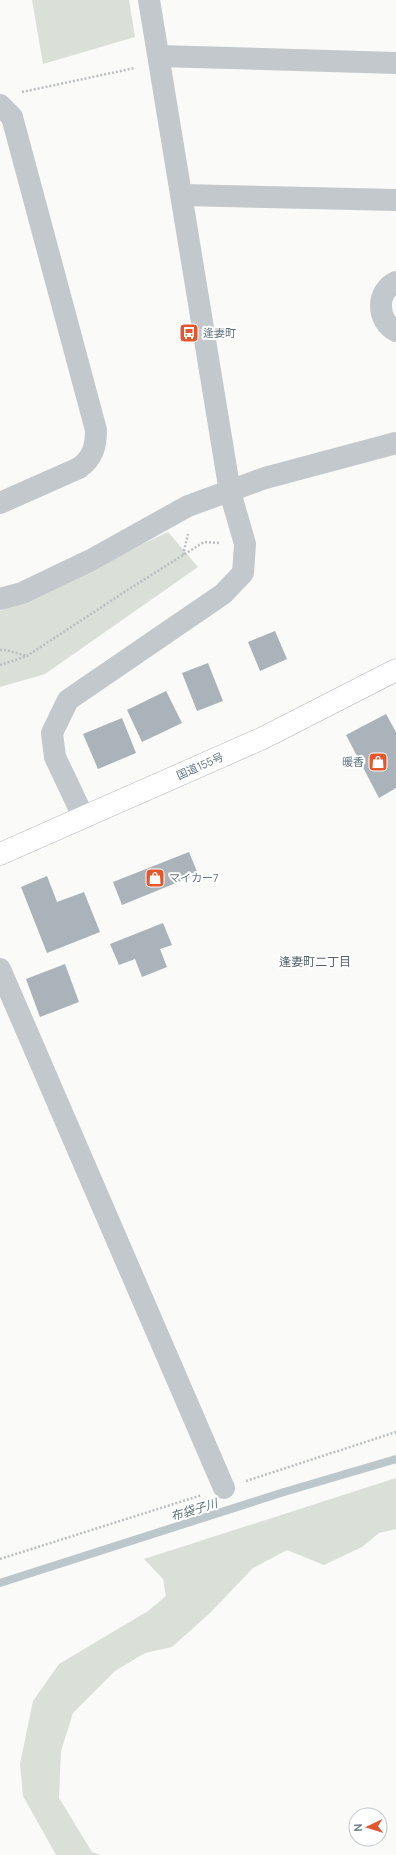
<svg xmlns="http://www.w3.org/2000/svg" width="396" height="1855" font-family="Manrope,'Noto Sans JP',sans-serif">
  <rect width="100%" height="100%" fill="#fafaf8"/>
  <!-- green -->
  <g fill="#dadfd7">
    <path d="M32,0H129L135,37L43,64Z"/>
    <path d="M168,532L198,567L45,674L0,687V611Z"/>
    <path d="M396,1478V1529L379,1533L362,1547L324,1565L287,1550L253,1568L210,1613L172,1647L145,1653L115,1671L73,1713L61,1751L59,1798L92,1852L100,1855H56L23,1796L20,1764L33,1701L59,1664L148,1611L166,1596L163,1579L144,1559Z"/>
  </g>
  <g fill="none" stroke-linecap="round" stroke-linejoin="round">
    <!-- stream -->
    <path stroke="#bbc7cb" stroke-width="8" d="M0,1583L284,1492L396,1459"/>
  </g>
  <!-- building -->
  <g fill="#aab3b9">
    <path d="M275,631L287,659L260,671L248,642Z"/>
    <path d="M208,663L223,701L197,711L182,673Z"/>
    <path d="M166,691L182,723L142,742L127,710Z"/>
    <path d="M386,714L396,732V788L379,798L346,735Z"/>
    <path d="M122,718L136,753L98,769L83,734Z"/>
    <path d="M189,852L198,874L122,905L113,882Z"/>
    <path d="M47,876L57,902L84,892L100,932L47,953L21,887Z"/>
    <path d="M163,923L172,945L160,949L167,967L142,977L135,959L119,965L110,944Z"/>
    <path d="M65,964L79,1002L40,1017L26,979Z"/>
  </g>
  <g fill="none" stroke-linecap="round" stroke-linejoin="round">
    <!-- highway casing -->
    <g stroke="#b4b9bd" stroke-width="23">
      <path id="highway" d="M0,854L263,738L396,670"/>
    </g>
    <!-- path -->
    <g stroke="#bbbfc2" stroke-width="2.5" stroke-dasharray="2 2" stroke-linecap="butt">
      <path d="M22,92L135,68"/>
      <path d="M183,555L188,534"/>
      <path d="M0,650H6L27,656"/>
      <path d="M0,665L27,656L129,589L204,542L219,543"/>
      <path d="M246,1481L396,1432"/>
      <path d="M0,1559L202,1495"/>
    </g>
    <!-- minor -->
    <g stroke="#c3c8cc" stroke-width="22">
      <path d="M159,56L396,63"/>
      <path d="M0,105L12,117L96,430C96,446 93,458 79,468L0,503"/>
      <path d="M182,195L396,200"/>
      <path d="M396,282C375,292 377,321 396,331"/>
      <path d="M0,599L22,593L91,560L188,506L265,478L396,443"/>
      <path d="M83,816L55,757L52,733L68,700L223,594L243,573L245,544L230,492L149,0"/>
      <path d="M0,969L224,1488"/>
    </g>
    <!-- highway -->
    <use href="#highway" stroke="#fff" stroke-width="22"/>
  </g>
  <!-- icons -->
  <defs>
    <g id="bus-square" transform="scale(1)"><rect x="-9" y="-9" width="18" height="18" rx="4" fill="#e4572e" stroke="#fff"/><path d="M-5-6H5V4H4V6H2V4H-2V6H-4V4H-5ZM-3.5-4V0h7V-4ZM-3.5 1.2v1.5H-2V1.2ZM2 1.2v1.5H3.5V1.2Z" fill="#fff"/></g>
    <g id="shop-square" transform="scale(1)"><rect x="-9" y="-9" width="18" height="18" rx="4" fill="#e4572e" stroke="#fff"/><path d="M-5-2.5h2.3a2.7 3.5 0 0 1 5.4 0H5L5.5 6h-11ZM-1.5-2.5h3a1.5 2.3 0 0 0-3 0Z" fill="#fff"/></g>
  </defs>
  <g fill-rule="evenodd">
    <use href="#bus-square" x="189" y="333"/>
    <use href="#shop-square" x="378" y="762"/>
    <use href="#shop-square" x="155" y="878"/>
  </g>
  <g text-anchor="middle" stroke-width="4" stroke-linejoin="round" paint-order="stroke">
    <!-- poi labels -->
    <g font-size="11" fill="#657683" stroke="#fff" text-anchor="start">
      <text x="203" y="337">逢妻町</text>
      <text x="364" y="766" text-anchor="end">暖香</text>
      <text x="169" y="882">マイカー7</text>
    </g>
    <!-- street labels -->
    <g font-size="11" fill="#657683" stroke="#fff">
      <text transform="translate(200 766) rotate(-24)" y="4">国道155号</text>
    </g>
    <!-- neighbourhood labels -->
    <g font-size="12" fill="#57646e" stroke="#fff">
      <text x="315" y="966">逢妻町二丁目</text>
    </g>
    <!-- water labels -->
    <g font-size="12" font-style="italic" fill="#60757c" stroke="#fff">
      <text transform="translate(194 1510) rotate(-17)" y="4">布袋子川</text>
    </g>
  </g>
  <!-- north arrow -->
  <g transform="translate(368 1827) rotate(266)"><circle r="19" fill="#ffffff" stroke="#c1c8cd"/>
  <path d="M0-3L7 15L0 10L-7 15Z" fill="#e4572e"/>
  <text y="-6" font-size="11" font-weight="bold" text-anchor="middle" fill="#657683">N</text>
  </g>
</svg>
